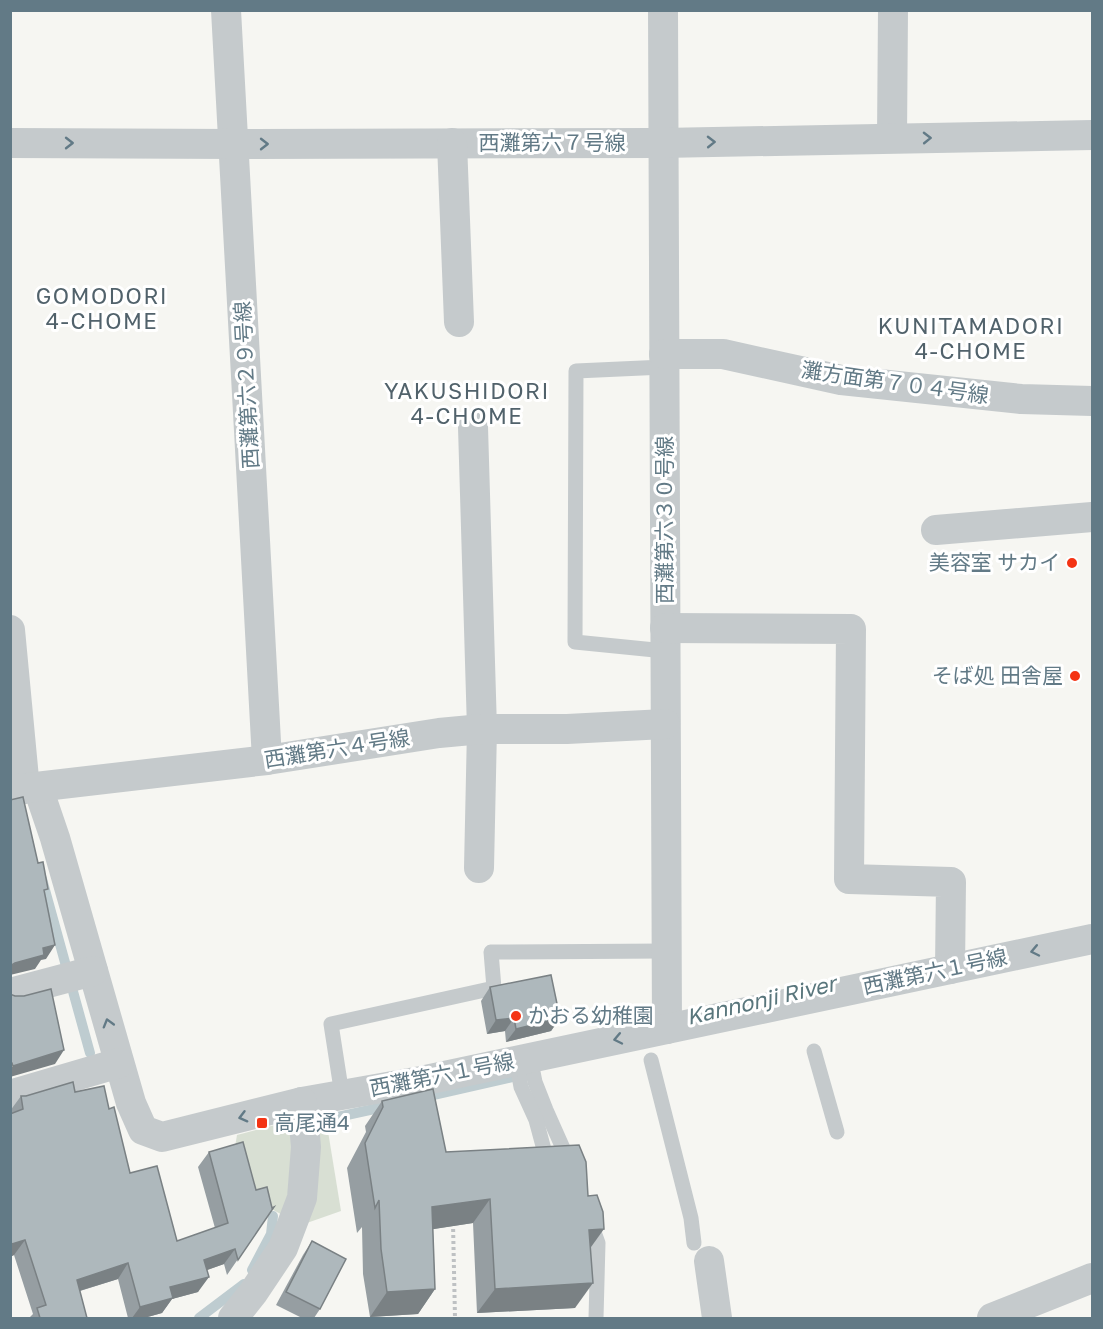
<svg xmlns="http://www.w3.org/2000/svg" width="1103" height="1329" font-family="'Golos Text','Noto Sans JP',sans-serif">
  <rect width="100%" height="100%" fill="#f6f6f2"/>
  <!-- green -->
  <g fill="#d8dfd3">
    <path d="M325,1113L341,1211L304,1224L310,1115Z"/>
    <path d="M294,1120L286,1217L257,1201L235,1147L237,1135Z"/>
  </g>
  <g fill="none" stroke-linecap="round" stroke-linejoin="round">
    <!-- stream -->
    <g stroke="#beccd0" stroke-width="10">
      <path d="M42,879L90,1053"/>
      <path d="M421,1098L526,1074"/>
      <path d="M333,1118L388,1106"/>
      <path d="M252,1270L271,1234L273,1216"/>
      <path d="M199,1318L244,1284"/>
    </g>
    <!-- path -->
    <path stroke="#bec1c3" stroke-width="4" stroke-dasharray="3 3" stroke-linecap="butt" d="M453,1223L455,1318"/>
    <!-- lane -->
    <g stroke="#c5cacc" stroke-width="15">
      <path d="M664,367L576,371L575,642L665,651"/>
      <path d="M814,1051L837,1132"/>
      <path d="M530,1057L535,1082L546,1110L570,1164"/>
      <path d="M516,1060L521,1087L536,1120L546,1157"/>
      <path d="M651,1060L691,1218L694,1243"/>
      <path d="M342,1095L331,1024L494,988L491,952L666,951"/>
      <path d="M590,1221L598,1243L596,1318"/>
    </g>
    <!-- street -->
    <g stroke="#c5cacc" stroke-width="30">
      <path d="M226,10L267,760"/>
      <path d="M663,10L667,1029"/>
      <path d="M892,138L893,10"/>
      <path d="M10,143L234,144L662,143L1092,135"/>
      <path d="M452,143L459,322"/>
      <path d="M664,354H723L841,380L1021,399L1092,401"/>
      <path d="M473,427L482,729L479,868"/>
      <path d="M936,530L1092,517"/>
      <path d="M665,628L851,629L849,879L951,882L950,969"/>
      <path d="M10,630L25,789"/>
      <path d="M38,788L55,838L131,1103L143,1130L162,1137L302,1102L421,1081L1092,939"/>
      <path d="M10,790L267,760L439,733L482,729H567L665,724"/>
      <path d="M10,993L93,971"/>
      <path d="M10,1095L119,1063"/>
      <path d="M709,1261L717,1318"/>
      <path d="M233,1318L253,1293L283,1248L302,1198L306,1147L302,1102"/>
      <path d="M992,1318L1092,1278"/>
    </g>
  </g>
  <!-- wall -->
  <g fill="#969ea2">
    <path d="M490,987L560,1018L551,1031L506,1042L505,1031L487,1034L481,1001Z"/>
    <path d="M75,1092L109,1109L130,1173L177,1241L215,1228L198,1167L209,1152L256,1190L272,1208L274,1207L227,1275L224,1264L207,1270L198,1292L172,1299L162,1313L144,1318H128L118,1279L80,1291L87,1318H29L33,1314L14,1255L10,1257V1111L21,1096Z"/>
    <path d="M382,1101L446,1152L591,1248L575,1308L477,1313L473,1223L433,1229L435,1289L418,1314L370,1317L363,1274L362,1227L357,1233L347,1168L366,1132L365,1126Z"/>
    <path d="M312,1241L320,1309L314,1318H302L276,1305L303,1255Z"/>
  </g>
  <!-- shaded-wall -->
  <g fill="#7a8184">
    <path d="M55,945L46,959L41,960L35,969L10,975V966L43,948Z"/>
    <path d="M514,1018L505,1031L487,1034L496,1020Z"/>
    <path d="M560,1018L551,1031L506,1042L516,1029Z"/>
    <path d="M64,1050L55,1064L10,1077V1069L13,1066Z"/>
    <path d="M490,1199L473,1223L415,1232L432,1207Z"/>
    <path d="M604,1229L586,1254L589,1230Z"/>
    <path d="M25,1240L14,1255L10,1257V1246L12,1244Z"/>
    <path d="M235,1249L224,1264L193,1275L204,1260Z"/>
    <path d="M128,1263L118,1279L66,1295L77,1280Z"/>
    <path d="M209,1277L198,1292L172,1299L162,1313L144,1318H132L140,1307L170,1287Z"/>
    <path d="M593,1283L575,1308L477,1313L495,1289Z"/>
    <path d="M435,1289L418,1314L370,1317L387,1292Z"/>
  </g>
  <!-- building -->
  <g fill="#aeb8bc" stroke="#7a8184" stroke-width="1.5">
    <path d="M23,797L38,863L43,862L48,889L44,890L55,945L43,948L44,955L15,963L10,966V800Z"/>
    <path d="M551,975L560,1018L516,1029L514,1018L496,1020L490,987Z"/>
    <path d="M51,989L64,1050L13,1066L12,1063H10V994L15,996H24Z"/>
    <path d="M73,1082L75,1092L104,1086L109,1109L114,1107L130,1173L157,1166L177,1241L228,1223L209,1152L243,1142L256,1190L267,1187L272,1208L274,1207L238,1260L235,1249L204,1260L209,1277L170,1287L173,1298L140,1307L128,1263L77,1280L87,1318H40L37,1308L46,1305L25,1240L12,1244L10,1240V1114L23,1109L21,1096H26Z"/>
    <path d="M433,1089L446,1152L579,1145L586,1162L588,1196L597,1195L603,1212L604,1229L589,1230L593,1283L495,1289L490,1199L432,1207L435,1289L387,1292L381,1249L379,1200L375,1208L365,1143L383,1107L382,1101Z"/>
    <path d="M312,1241L346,1259L320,1309L286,1292Z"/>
  </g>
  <!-- one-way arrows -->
  <defs><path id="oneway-chevron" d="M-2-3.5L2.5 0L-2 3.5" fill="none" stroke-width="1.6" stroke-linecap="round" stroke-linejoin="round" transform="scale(1.5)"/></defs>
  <g stroke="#627a86">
    <use href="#oneway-chevron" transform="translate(927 138) rotate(-1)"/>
    <use href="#oneway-chevron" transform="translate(711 142) rotate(-1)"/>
    <use href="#oneway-chevron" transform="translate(69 143)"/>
    <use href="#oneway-chevron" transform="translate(264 144)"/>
    <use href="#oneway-chevron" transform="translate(1035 951) rotate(168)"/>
    <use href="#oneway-chevron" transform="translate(108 1023) rotate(-106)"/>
    <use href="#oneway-chevron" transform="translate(618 1039) rotate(168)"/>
    <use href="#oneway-chevron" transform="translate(243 1117) rotate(165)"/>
  </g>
  <!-- markers -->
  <g fill="#f43414" stroke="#fff" stroke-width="2">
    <circle cx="1072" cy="563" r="6"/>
    <circle cx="1075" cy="676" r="6"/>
    <circle cx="516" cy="1016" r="6"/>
    <rect x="256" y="1117" width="12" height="12" rx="3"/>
  </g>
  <g text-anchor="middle" stroke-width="6" stroke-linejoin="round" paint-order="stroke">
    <!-- street labels -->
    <g font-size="21" fill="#627a86" stroke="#fff">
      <text x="552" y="150">西灘第六７号線</text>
      <text transform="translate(895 383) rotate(8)" y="7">灘方面第７０４号線</text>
      <text transform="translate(247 385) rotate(-93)" y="7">西灘第六２９号線</text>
      <text transform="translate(665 520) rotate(-90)" y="7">西灘第六３０号線</text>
      <text transform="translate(337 749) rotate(-9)" y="7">西灘第六４号線</text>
      <text transform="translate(935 972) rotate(-12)" y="7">西灘第六１号線</text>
      <text transform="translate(442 1075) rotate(-11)" y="7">西灘第六１号線</text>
    </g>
    <!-- poi labels -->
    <g font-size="21" fill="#627a86" stroke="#fff" text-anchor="end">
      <text x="1060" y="570">美容室 サカイ</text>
      <text x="1063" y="683">そば処 田舎屋</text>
      <text x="528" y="1023" text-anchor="start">かおる幼稚園</text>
      <text x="274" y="1130" text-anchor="start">高尾通4</text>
    </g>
    <!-- neighbourhood labels -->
    <g font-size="22" letter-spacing="1.5" fill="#51626b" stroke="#fff">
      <text x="102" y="304">GOMODORI<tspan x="102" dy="25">4-CHOME</tspan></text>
      <text x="971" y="334">KUNITAMADORI<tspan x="971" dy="25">4-CHOME</tspan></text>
      <text x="467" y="399">YAKUSHIDORI<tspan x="467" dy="25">4-CHOME</tspan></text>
    </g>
    <!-- water labels -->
    <g font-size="22" font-style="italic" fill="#59767c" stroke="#fff">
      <text transform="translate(761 1000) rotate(-13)" y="8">Kannonji River</text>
    </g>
  </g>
  <!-- border -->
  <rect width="1103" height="1329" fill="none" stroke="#627a86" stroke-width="24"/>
</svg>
